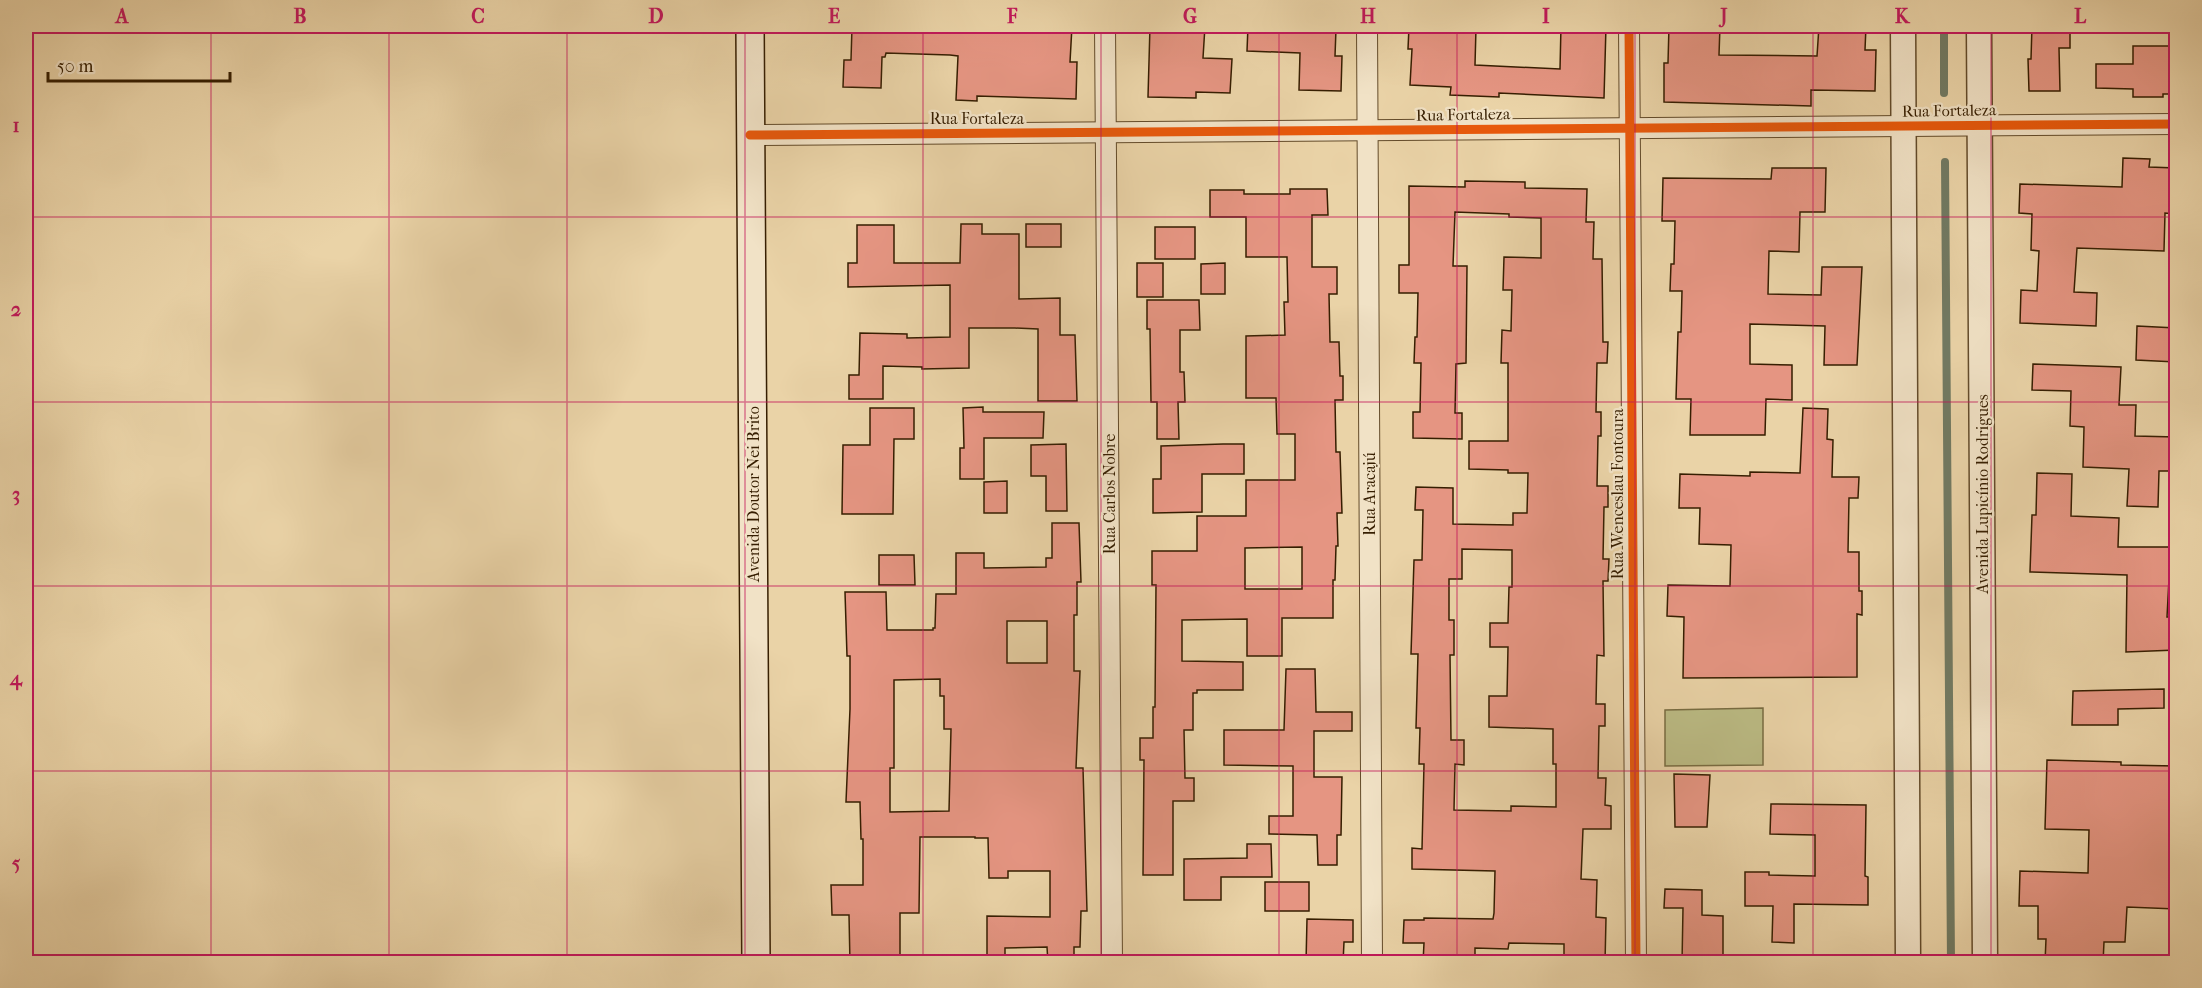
<svg xmlns="http://www.w3.org/2000/svg" width="2202" height="988" font-family="'IM FELL French Canon',serif">
  <rect width="100%" height="100%" fill="#ead3a7"/>
  <filter id="stains"><feTurbulence type="fractalNoise" baseFrequency=".00333" numOctaves="4"/><feColorMatrix values="0 0 0 0 .2 0 0 0 0 .09 0 0 0 0 .02 0 0 0 .5 -.17"/></filter>
  <radialGradient id="worn" r=".72"><stop offset=".6" stop-color="#630" stop-opacity="0"/><stop offset="1" stop-color="#630" stop-opacity=".3"/></radialGradient>
  <!-- green -->
  <path fill="#bbbb84" stroke="#786c42" stroke-width="1.5" d="M1763,708V765L1665,766V710Z"/>
  <g fill="none" stroke-linecap="round" stroke-linejoin="round">
    <!-- stream -->
    <g stroke="#717a63" stroke-width="8">
      <path d="M1944,26V93"/>
      <path d="M1945,162L1951,962"/>
    </g>
  </g>
  <!-- building -->
  <g fill="#e59582" stroke="#361e01" stroke-width="1.5" fill-rule="evenodd">
    <path d="M892,26L1041,27V26H1072L1070,62H1077L1076,99L977,96V101L956,100L958,56L950,55L886,53L885,57H882L881,88L843,87L844,60H851L852,27L892,29Z"/>
    <path d="M1150,26H1205L1203,58L1232,59L1230,93L1196,92V98L1148,97Z"/>
    <path d="M1248,26L1336,29L1335,56H1342L1341,91L1299,90L1300,53L1247,51Z"/>
    <path d="M1561,26H1606L1604,98L1499,93V97L1450,95L1451,87L1410,85L1412,49H1408L1409,27L1476,28L1475,65L1560,69Z"/>
    <path d="M1669,26H1720L1719,55L1817,56L1819,26H1866L1865,50H1876L1875,91L1811,90V106L1664,102V63H1668Z"/>
    <path d="M2032,26L2070,27V48H2059L2060,91H2029L2028,59H2031Z"/>
    <path d="M2133,46H2176V94H2163V97H2133V89L2096,88V64H2133Z"/>
    <path d="M2123,158L2150,159L2149,167L2176,168V214L2165,213L2164,251L2077,248L2074,292L2097,293L2096,326L2020,323L2021,290L2037,291L2039,251L2031,250L2032,214L2019,213L2020,184L2122,187Z"/>
    <path d="M1772,168H1826L1825,212H1800L1799,252L1769,251L1768,294L1821,295L1822,267H1862L1857,365H1824L1825,326L1750,324V364L1792,365V400L1766,399L1765,435H1690L1691,399H1676L1678,332H1681L1682,291H1670L1671,264H1674L1675,221H1662L1663,178L1771,179Z"/>
    <path d="M1465,181L1525,182V188L1587,189L1586,222H1594L1593,259H1602L1603,342H1608L1607,363H1597L1596,412H1601V436H1598L1597,486H1608V507H1604L1603,559H1609L1608,581H1603L1604,656L1597,655L1596,704H1605V726H1599L1598,778H1606L1605,805L1611,806V829H1583L1581,879L1597,880L1596,917L1606,918L1605,963H1564V944L1509,943L1508,949L1475,948V963H1423L1424,943H1403L1404,920H1424V918L1493,919L1494,913L1495,871L1412,869V848L1422,849L1424,764H1419L1420,728H1416L1418,654H1411L1414,560H1422L1423,510H1415L1416,487L1453,488V524L1513,525V513H1527L1528,473H1508V470L1469,469V441H1508V363H1501L1502,330L1511,331L1512,290H1503L1504,257L1541,258V218L1509,217V214L1455,212L1453,266H1467L1466,363L1456,364L1455,413H1462V439L1413,438V412H1420L1421,363H1414L1415,337H1417L1418,293H1399V265H1409V186L1465,187ZM1462,549L1512,550V587H1509L1508,623H1490V647H1508L1507,696H1489V727L1553,729V764H1556V807L1511,806V811L1454,810L1455,764L1464,765V740H1451L1450,655H1454V620H1449V579H1462Z"/>
    <path d="M1290,189H1327L1328,215H1312V267H1337V294H1329L1330,342H1339L1340,376H1343V400H1335L1336,452H1340L1342,513H1337L1338,546H1336L1335,580H1333V618H1282V656H1247V619L1182,620V661L1243,662V690H1197V693H1193V730H1184L1185,778H1194V801H1173V875H1143L1144,760H1140V738H1153V707H1155L1156,585H1152V551H1197V516H1246V480H1295V434H1277L1276,398H1246V336L1285,335L1284,302H1288L1287,257H1246V217H1210V190H1244V194H1290ZM1302,547V589H1245V548Z"/>
    <path d="M961,224H982V234H1019V299L1060,298V335H1075L1077,401H1038V329L1015,328H969V368L922,369V367L883,366V399H849V375H859L860,333L907,334V338L950,337V285L848,287V263H857V225H894V263H960Z"/>
    <rect x="1026" y="224" width="35" height="23"/>
    <rect x="1155" y="227" width="40" height="32"/>
    <rect x="1137" y="263" width="26" height="34"/>
    <path d="M1225,263V294H1201V264Z"/>
    <path d="M1147,300H1199L1200,330H1180V372H1184L1185,402H1178L1179,439H1157V402H1151L1150,329H1147Z"/>
    <path d="M2137,326L2176,328V362L2136,360Z"/>
    <path d="M2033,364L2121,367L2119,405H2136L2135,436L2176,437V471H2159L2158,507L2127,506L2129,469L2083,467L2084,427L2070,426L2071,391L2032,390Z"/>
    <path d="M983,407V412H1044L1043,438H984V479H960V448H964L963,408Z"/>
    <path d="M870,408H914V439H894L893,514H842L843,445H870Z"/>
    <path d="M1803,408L1828,409L1827,439L1833,440L1832,477H1859L1858,498H1849L1848,552H1859V591H1862V615L1857,614V677L1683,678L1684,617L1667,616L1668,585L1730,586L1731,545L1699,544L1700,508H1679L1680,474L1750,476V472L1800,473Z"/>
    <path d="M1066,444L1067,511H1046V476H1031V445Z"/>
    <path d="M1223,444H1244V474H1202V512L1153,513V479H1161V446Z"/>
    <path d="M2037,473L2072,474L2071,516L2119,518L2118,547H2176V579H2169L2167,617H2176V650L2126,652L2127,575L2030,572L2032,515H2036Z"/>
    <path d="M1007,481V513H984V482Z"/>
    <path d="M1052,523H1079L1081,582H1077V615H1074V671H1080L1076,768H1083L1087,911H1081L1080,947H1074V963H1048L1047,947L1005,948V963H987V916L1050,917V871H1008V878H989L988,838H975V837H920L919,913H900V963H850L849,915H832L831,885H863V839H861L860,802H846L850,709V656H847L845,592H886L887,630H933V628H935L936,594H956V553H984V568L1046,567V558H1052ZM1007,621H1047V663H1007ZM940,679V696H944V729H951L949,811L890,812V768H894V680Z"/>
    <path d="M879,555H914L915,585H879Z"/>
    <path d="M1286,669H1315L1316,712H1352V731H1314V777H1342L1341,835H1337V865H1318L1317,835L1269,834V816H1293V766L1224,765V730H1284Z"/>
    <path d="M2164,689V708L2118,709V725H2072L2073,691Z"/>
    <path d="M2047,760L2121,762V765L2176,766V909L2127,907L2125,942H2104L2103,963H2045L2046,939H2038V906H2019L2020,871L2088,873L2089,830L2045,829Z"/>
    <path d="M1674,774L1710,775L1707,827H1675Z"/>
    <path d="M1771,804L1866,805L1865,876L1868,877V905L1794,904V943L1772,942L1773,906H1745V872H1769V875L1815,876V835L1770,834Z"/>
    <path d="M1247,844H1271L1272,877H1221V900H1184V859L1247,858Z"/>
    <rect x="1265" y="882" width="44" height="29"/>
    <path d="M1665,889L1702,890V915L1723,916V963H1682L1683,908H1664Z"/>
    <path d="M1307,919L1353,920V942H1344L1343,963H1306Z"/>
  </g>
  <g fill="none" stroke-linecap="round" stroke-linejoin="round">
    <!-- minor casing -->
    <g stroke="#634b2a" stroke-width="22">
      <g id="minor">
        <path d="M1105,26L1112,962"/>
        <path d="M1367,26L1372,962"/>
        <path d="M1629,26L1636,962"/>
        <path d="M750,135L2176,124"/>
      </g>
    </g>
    <!-- tertiary casing -->
    <g stroke="#634b2a" stroke-width="27">
      <g id="tertiary">
        <path d="M1903,26L1908,962"/>
        <path d="M1979,26L1985,962"/>
      </g>
    </g>
    <!-- secondary casing -->
    <g stroke="#361e01" stroke-width="30">
      <path id="secondary" d="M750,26L756,962"/>
    </g>
    <!-- minor -->
    <use href="#minor" stroke="#f1e2c6" stroke-width="20"/>
    <!-- tertiary -->
    <use href="#tertiary" stroke="#f1e2c6" stroke-width="24"/>
    <!-- secondary -->
    <use href="#secondary" stroke="#f1e2c6" stroke-width="27"/>
    <!-- cycleway casing -->
    <g stroke="#f1e2c6" stroke-width="13">
      <g id="cycleway">
        <path d="M1629,26L1636,962"/>
        <path d="M750,135L2176,124"/>
      </g>
    </g>
    <!-- cycleway -->
    <use href="#cycleway" stroke="#e8590c" stroke-width="9"/>
  </g>
  <!-- grid -->
  <path fill="none" stroke="#c2185b" stroke-width="1.5" stroke-opacity="0.55" d="M211,26V962M389,26V962M567,26V962M745,26V962M923,26V962M1101,26V962M1279,26V962M1457,26V962M1635,26V962M1813,26V962M1991,26V962M26,217H2176M26,402H2176M26,586H2176M26,771H2176"/>
  <g text-anchor="middle" stroke-width="4.5" stroke-linejoin="round" paint-order="stroke">
    <!-- street labels -->
    <g font-size="16" fill="#361e01" stroke="#f1e2c6">
      <text transform="translate(1949 110) rotate(-1)" y="6">Rua Fortaleza</text>
      <text transform="translate(1463 114) rotate(-1)" y="6">Rua Fortaleza</text>
      <text x="977" y="124">Rua Fortaleza</text>
      <text transform="translate(753 494) rotate(-90)" y="6">Avenida Doutor Nei Brito</text>
      <text transform="translate(1109 494) rotate(-90)" y="6">Rua Carlos Nobre</text>
      <text transform="translate(1369 494) rotate(-90)" y="6">Rua Aracajú</text>
      <text transform="translate(1617 494) rotate(-90)" y="6">Rua Wenceslau Fontoura</text>
      <text transform="translate(1982 494) rotate(-90)" y="6">Avenida Lupicínio Rodrigues</text>
    </g>
  </g>
  <!-- margin -->
  <rect width="2202" height="988" fill="none" stroke="#ead3a7" stroke-width="66"/>
  <!-- scale -->
  <path d="M48 72v9h182v-9" fill="none" stroke="#361e01" stroke-width="3"/>
  <text x="57" y="72" font-size="18" fill="#361e01" stroke="#f1e2c6" stroke-width="4.5" paint-order="stroke">50 m</text>
  <rect x="33" y="33" width="2136" height="922" fill="none" stroke="#c2185b" stroke-width="2"/>
  <g font-size="20" text-anchor="middle" font-weight="bold" fill="#c2185b">
    <text x="122" y="23">A</text>
    <text x="300" y="23">B</text>
    <text x="478" y="23">C</text>
    <text x="656" y="23">D</text>
    <text x="834" y="23">E</text>
    <text x="1012" y="23">F</text>
    <text x="1190" y="23">G</text>
    <text x="1368" y="23">H</text>
    <text x="1546" y="23">I</text>
    <text x="1724" y="23">J</text>
    <text x="1902" y="23">K</text>
    <text x="2080" y="23">L</text>
    <text x="16" y="132">1</text>
    <text x="16" y="316">2</text>
    <text x="16" y="501">3</text>
    <text x="16" y="685">4</text>
    <text x="16" y="870">5</text>
  </g>
  <rect width="100%" height="100%" filter="url(#stains)"/>
  <rect width="100%" height="100%" fill="url(#worn)"/>
</svg>
